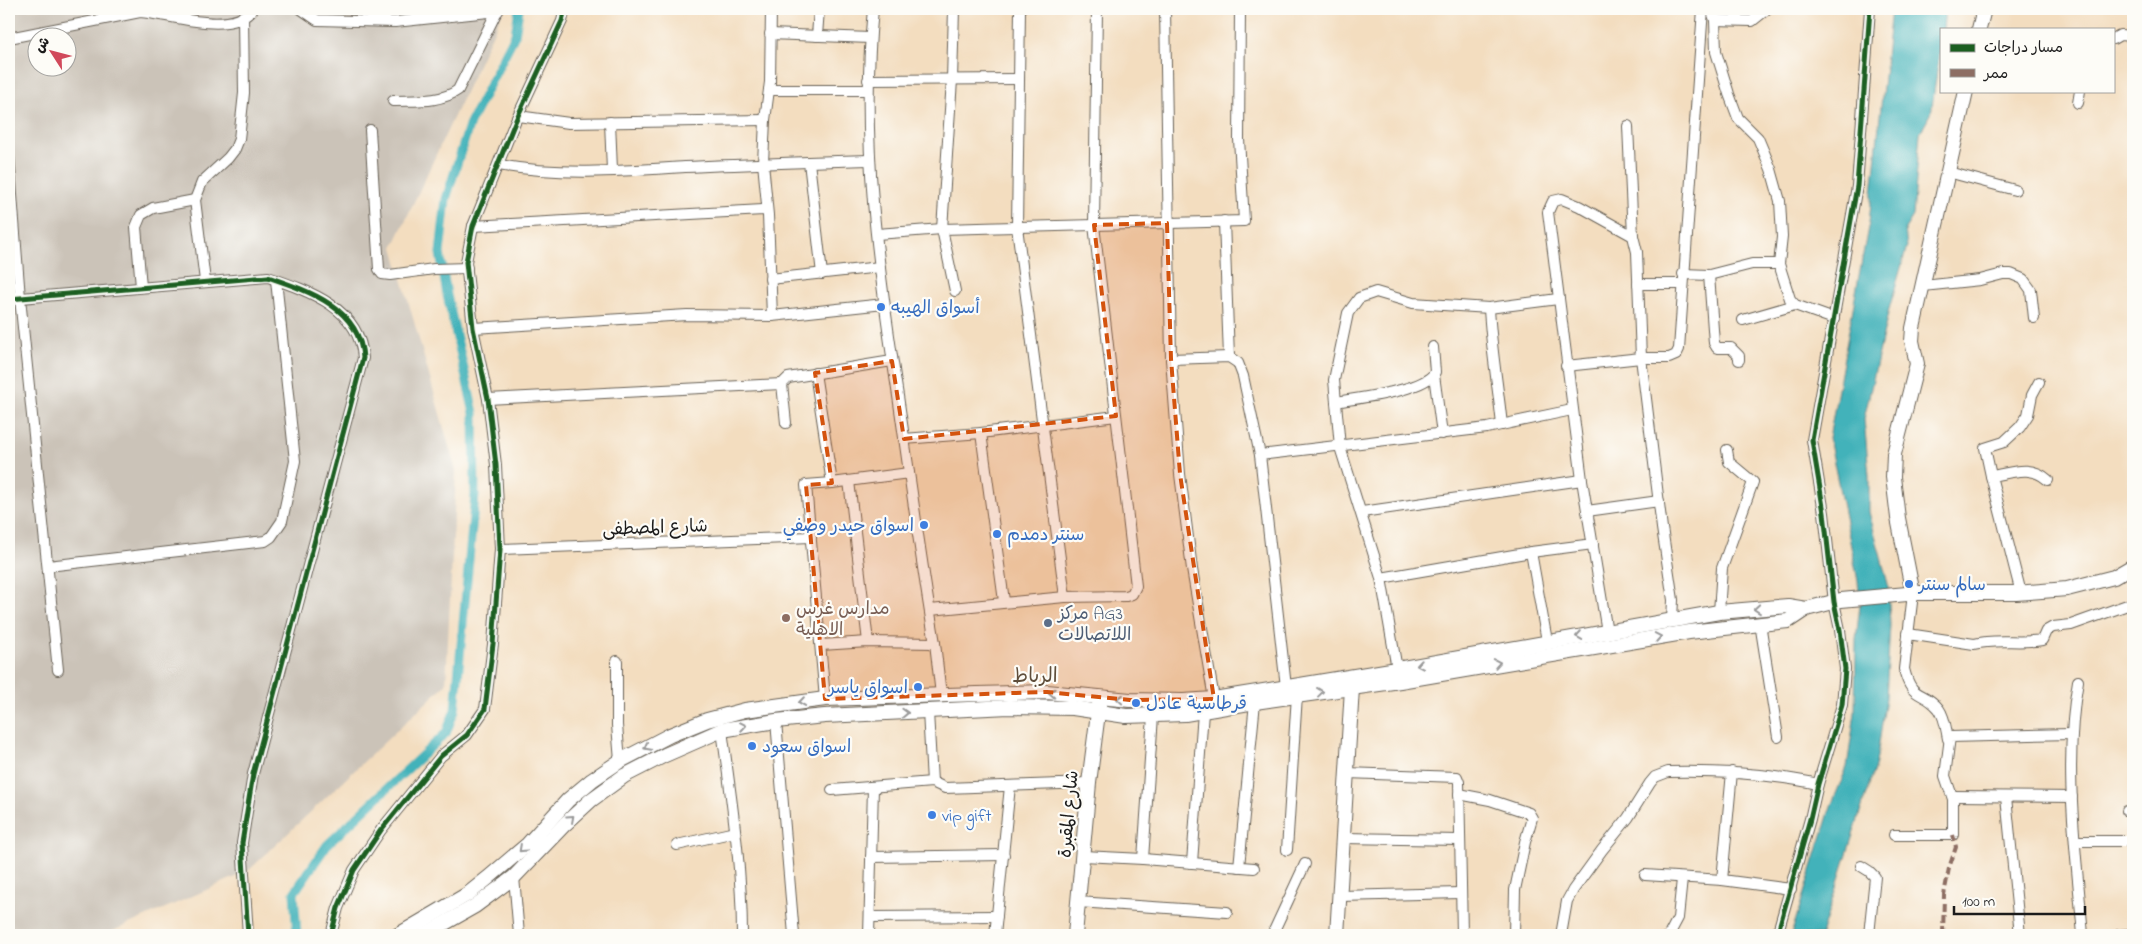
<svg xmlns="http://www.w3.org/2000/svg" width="2142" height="944" font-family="'Indie Flower','Playpen Sans Arabic',sans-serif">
  <rect width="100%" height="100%" fill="#fdfcf7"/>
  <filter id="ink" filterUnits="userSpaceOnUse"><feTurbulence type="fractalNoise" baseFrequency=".02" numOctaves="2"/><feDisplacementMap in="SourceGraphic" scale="10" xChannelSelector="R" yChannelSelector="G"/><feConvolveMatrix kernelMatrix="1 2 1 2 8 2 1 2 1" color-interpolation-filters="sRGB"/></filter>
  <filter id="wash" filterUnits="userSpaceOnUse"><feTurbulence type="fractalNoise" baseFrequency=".0096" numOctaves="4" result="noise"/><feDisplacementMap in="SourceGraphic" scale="20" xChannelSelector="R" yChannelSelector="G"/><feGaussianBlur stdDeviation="1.12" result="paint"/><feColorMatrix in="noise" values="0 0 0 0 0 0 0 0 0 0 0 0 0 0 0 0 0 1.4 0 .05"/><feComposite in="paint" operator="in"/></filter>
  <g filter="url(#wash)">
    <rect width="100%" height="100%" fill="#f3ddbf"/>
    <!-- industrial -->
    <path fill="#cbc3b8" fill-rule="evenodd" d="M9,9H504L393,247L456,471L446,684L247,872L104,935H9ZM38,38H68V68H38Z"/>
    <!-- water -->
    <path fill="#42b2ba" stroke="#2f676b" d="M1891,9H1945L1943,29H1941V42L1931,114L1920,133L1913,216L1905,229L1907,247L1889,309L1864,419L1869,475V512L1888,584L1890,625L1886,698L1876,763L1821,935H1791L1831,806L1847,767L1855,713L1856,639L1860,605L1858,581L1829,438L1869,222Z"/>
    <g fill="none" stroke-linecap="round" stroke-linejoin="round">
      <!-- canal -->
      <path stroke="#42b2ba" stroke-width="9" d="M297,935L294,893L327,845L446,733L455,710L475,495L474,413L447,295L440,253L446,199L470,123L515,35L519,9"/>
    </g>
  </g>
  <g filter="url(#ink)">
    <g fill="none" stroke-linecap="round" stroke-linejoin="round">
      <!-- street casing -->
      <g stroke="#676055" stroke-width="12">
        <g id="street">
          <path d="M301,9L317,20L395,22L498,11"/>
          <path d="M771,9L770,82L765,120L763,163L768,215L772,316"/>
          <path d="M873,9C860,140 878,267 898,396C910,478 921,561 935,643L941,695"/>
          <path d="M954,9L952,80L942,229L955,291"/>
          <path d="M1020,9L1017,227L1065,597"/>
          <path d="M1165,9L1171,359L1180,474L1192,569L1214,699"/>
          <path d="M1711,9L1715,20L1716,52L1729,94L1738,118L1758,138L1771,169L1780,201L1782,237L1779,264L1790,299L1795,305L1834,319"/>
          <path d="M1715,20L1752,21L1767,9"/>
          <path d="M770,34L870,38"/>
          <path d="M817,36L819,9"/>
          <path d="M9,38L140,12C170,14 231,37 253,9"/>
          <path d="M2113,39L2120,35L2133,36"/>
          <path d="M868,80L1019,79"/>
          <path d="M769,90H868"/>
          <path d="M393,101C414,100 440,103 458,90L498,9"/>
          <path d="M2078,103L2080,91"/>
          <path d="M518,116L569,123L765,120"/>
          <path d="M610,122L612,170"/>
          <path d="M1628,126L1633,236"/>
          <path d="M370,130L379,269L382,274L390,275L434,269L467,268"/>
          <path d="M9,156L20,298L58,670"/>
          <path d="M809,162L822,274"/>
          <path d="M499,165C559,176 624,171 685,167C747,164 808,162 869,160"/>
          <path d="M1948,172L2015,190"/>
          <path d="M1224,221L1229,357"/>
          <path d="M473,226L763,210L767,211"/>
          <path d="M877,234L942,229L1244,221L1239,139L1240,9"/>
          <path d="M1683,274L1709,275L1752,264H1779"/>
          <path d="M1709,275L1714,343L1717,348H1731L1739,356V360"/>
          <path d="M770,279L880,267"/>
          <path d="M205,281L195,200L202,182L228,158L235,149L239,139L244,93L243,16"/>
          <path d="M1638,284H1682"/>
          <path d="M1923,286L1980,280L2003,274H2011L2023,279L2031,290L2034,318"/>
          <path d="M141,287L136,227L141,215L153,208L195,200"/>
          <path d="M9,299L268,277C309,291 360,308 363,358L253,774L242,843L248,935"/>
          <path d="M1489,308C1491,348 1498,386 1502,425"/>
          <path d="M1743,320L1795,305"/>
          <path d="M473,328L687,315L772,316L884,304"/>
          <path d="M1171,359L1229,357L1238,363L1243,376L1260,455L1286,687"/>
          <path d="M1566,366L1641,358H1669L1676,355L1679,349L1703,9"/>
          <path d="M815,373L832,483"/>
          <path d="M1434,375L1442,434"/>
          <path d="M488,399L782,384"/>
          <path d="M1336,402C1357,398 1425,391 1435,372L1433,347"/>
          <path d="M786,423L782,384L788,378L892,361"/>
          <path d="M981,433L1004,601"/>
          <path d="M904,439L981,433L1116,416"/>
          <path d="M1260,455L1487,428L1572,410"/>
          <path d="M1991,476L1985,448L2004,442L2020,427L2028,415L2032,395L2039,382"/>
          <path d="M849,481L868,642"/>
          <path d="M1587,511L1659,501"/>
          <path d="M1362,512L1582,480"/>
          <path d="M500,549L811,537"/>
          <path d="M1531,552L1547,641"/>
          <path d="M48,566L265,541L271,537L282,521L295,461L276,280"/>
          <path d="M1381,578L1531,552L1593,544"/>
          <path d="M2021,593L1991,476C2012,473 2030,464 2048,480"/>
          <path d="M1913,594L1904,669C1912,702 1923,689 1939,709C1945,717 1946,729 1948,739"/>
          <path d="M930,610L1065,597L1126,596L1132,594L1136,586L1094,225L1097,9"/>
          <path d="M1719,612L1722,568L1753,482L1729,462L1727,450"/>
          <path d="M1760,623L1778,737"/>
          <path d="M1607,632L1582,480L1548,212L1553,201L1562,199L1579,206L1633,236L1637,252L1641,358L1662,528L1673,600L1672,619"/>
          <path d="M1908,634L1974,644C1996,638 2019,644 2042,640L2046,631L2053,627L2071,625L2133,603"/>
          <path d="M821,645L868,642L935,643"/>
          <path d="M617,661V725L620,761"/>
          <path d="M1397,669L1381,578L1340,447L1334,380L1348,313L1359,298L1376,292L1413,303L1489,308L1558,299"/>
          <path d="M2078,681C2063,765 2076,851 2083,935"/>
          <path d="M825,699L806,485L832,483L909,473"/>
          <path d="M928,712L932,782"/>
          <path d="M776,721L794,935"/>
          <path d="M722,730C731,798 742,866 742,935"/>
          <path d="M1347,773L1457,777L1459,782L1462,935"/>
          <path d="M832,790L932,782L945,788L1089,783"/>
          <path d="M1459,794L1490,800L1529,813L1532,818L1525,842L1515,890L1514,935"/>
          <path d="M1953,796L2072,797"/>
          <path d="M2006,797L2020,935"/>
          <path d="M2127,811H2133"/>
          <path d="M1894,835H1953V799L1945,776L1950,737L2071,734"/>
          <path d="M1343,838L1459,840"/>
          <path d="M2075,841H2133"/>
          <path d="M677,845L735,832"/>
          <path d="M1287,850L1297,695"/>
          <path d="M1083,856L1143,859L1254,868"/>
          <path d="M871,857L1004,855"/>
          <path d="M1143,859L1153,716"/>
          <path d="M1192,863L1203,712"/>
          <path d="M1861,866L1869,871L1875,877L1869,935"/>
          <path d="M1239,867L1255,702"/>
          <path d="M1645,875L1722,880L1791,889"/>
          <path d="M514,877L519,935"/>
          <path d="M1722,880L1732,772"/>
          <path d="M1340,896L1460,893"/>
          <path d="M1078,902L1227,912"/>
          <path d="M870,917L997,916"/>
          <path d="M331,935L338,908L354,870L381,830L441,756L467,735L485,709L493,644L500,549L496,465L488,399L473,328L466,262L473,226L515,122L562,21L565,9"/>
          <path d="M869,935L873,788"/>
          <path d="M995,935L1010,786"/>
          <path d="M1272,935L1305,864"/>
          <path d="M1561,935L1567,901L1573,890L1602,850L1628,818L1650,783L1655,777L1668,772C1719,771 1768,773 1818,784"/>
          <path d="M1669,935L1678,918L1682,879"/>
          <path d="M1777,935L1810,819L1818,784L1842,705L1845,669L1840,630L1834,602L1824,513L1812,440L1857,186L1870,9"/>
          <path d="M2119,935L2133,934"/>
        </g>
      </g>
      <!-- secondary casing -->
      <g stroke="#676055" stroke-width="16">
        <g id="secondary">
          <path d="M1979,29L1984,9"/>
          <path d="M1913,594L1898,518L1893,477L1894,454L1917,364L1912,341L1913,328L1966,91"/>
          <path d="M398,935L468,894L488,878L528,844L568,800L592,780L620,761L670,735L707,720L745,710L825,699L977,694L1047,692L1130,700L1183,701L1214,699L1397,669L1719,612L1788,606L1806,609"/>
          <path d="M424,935L475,906L514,877L565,824L591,800L624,776L665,755L722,730L776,721L825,716L1009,707L1073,708L1126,716L1185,714L1255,702L1400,681L1689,632L1788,621L1806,609L1841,600L1918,593H2016L2067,589L2114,577L2133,566"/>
          <path d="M1075,935L1089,783L1099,705"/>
          <path d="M1337,935L1352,688"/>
        </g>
      </g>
      <!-- street -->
      <use href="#street" stroke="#fff" stroke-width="10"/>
      <!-- secondary -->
      <use href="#secondary" stroke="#fff" stroke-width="14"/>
      <!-- quiet -->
      <g stroke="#8d6e63" stroke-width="4" stroke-dasharray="8 4" stroke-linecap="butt">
        <path d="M2127,811H2133"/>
        <path d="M1943,935L1944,895L1949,868L1956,847L1953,835"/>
      </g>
      <!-- cycleway casing -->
      <g stroke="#fdfcf7" stroke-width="8">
        <g id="cycleway">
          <path d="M9,299L268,277C309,291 360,308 363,358L253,774L242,843L248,935"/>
          <path d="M331,935L338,908L354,870L381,830L441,756L467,735L485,709L493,644L500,549L496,465L488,399L473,328L466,262L473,226L515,122L562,21L565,9"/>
          <path d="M1777,935L1810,819L1818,784L1842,705L1845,669L1840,630L1834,602L1824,513L1812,440L1857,186L1870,9"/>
        </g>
      </g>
      <!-- cycleway -->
      <use href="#cycleway" stroke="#1b5e20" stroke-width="5"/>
    </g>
    <!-- one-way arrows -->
    <defs><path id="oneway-chevron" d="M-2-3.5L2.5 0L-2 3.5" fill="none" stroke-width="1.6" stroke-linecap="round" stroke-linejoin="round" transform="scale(1.25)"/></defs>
    <g stroke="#999">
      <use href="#oneway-chevron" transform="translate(1757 609) rotate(175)"/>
      <use href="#oneway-chevron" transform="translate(1579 636) rotate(171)"/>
      <use href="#oneway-chevron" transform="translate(1658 637) rotate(-10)"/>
      <use href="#oneway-chevron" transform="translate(1497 663) rotate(-10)"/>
      <use href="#oneway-chevron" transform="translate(1420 665) rotate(170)"/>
      <use href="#oneway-chevron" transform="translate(1320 692) rotate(-7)"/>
      <use href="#oneway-chevron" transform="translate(1052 693) rotate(-177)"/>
      <use href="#oneway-chevron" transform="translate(1120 699) rotate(-175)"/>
      <use href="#oneway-chevron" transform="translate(802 702) rotate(172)"/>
      <use href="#oneway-chevron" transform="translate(905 713) rotate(-2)"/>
      <use href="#oneway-chevron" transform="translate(743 726) rotate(-10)"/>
      <use href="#oneway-chevron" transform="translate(647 747) rotate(152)"/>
      <use href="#oneway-chevron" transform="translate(571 818) rotate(-42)"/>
      <use href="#oneway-chevron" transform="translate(522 849) rotate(137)"/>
    </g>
  </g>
  <!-- marked area -->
  <path fill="#d4530e" fill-opacity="0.2" stroke="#d4530e" stroke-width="4" stroke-dasharray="10 6" stroke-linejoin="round" d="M1167,223L1171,359L1180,474L1214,699L1130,700L1047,692L825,699L806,485L832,483L815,373L892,361L904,439L1116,416L1094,225Z"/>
  <!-- markers -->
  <g fill="#3f7fe0" stroke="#fdfcf7" stroke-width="2">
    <circle cx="881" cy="307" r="5"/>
    <circle cx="924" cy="525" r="5"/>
    <circle cx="997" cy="534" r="5"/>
    <circle cx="1909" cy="584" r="5"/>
    <circle cx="918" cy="687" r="5"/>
    <circle cx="1136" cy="703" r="5"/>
    <circle cx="752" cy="746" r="5"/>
    <circle cx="932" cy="815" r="5"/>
  </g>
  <circle fill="#8d6e63" stroke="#fdfcf7" stroke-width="2" cx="786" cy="618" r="5"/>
  <circle fill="#5c6f8a" stroke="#fdfcf7" stroke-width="2" cx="1048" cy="623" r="5"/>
  <g text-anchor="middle" stroke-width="4.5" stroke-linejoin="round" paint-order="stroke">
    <!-- shop labels -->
    <g font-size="18" fill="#366cbe" stroke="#fdfcf7" text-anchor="start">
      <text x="891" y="313">أسواق الهيبه</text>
      <text x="914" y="531" text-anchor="end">اسواق حيدر وصفي</text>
      <text x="1007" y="540">سنتر دمدم</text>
      <text x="1919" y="590">سالم سنتر</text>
      <text x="908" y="693" text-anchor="end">اسواق ياسر</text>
      <text x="1146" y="709">قرطاسية عادل</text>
      <text x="762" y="752">اسواق سعود</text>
      <text x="942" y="821">vip gift</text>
    </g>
    <!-- street labels -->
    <g font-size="18" fill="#1c1c1c" stroke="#fdfcf7">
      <text transform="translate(655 527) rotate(-2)" y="6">شارع المصطفى</text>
      <text transform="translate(1068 814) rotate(-85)" y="6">شارع المقبرة</text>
    </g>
    <!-- education labels -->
    <g font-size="18" fill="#785e54" stroke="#fdfcf7" text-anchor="start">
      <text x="796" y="614">مدارس غرس<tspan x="796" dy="21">الاهلية</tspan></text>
    </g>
    <!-- service labels -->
    <g font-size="18" fill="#4e5e75" stroke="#fdfcf7" text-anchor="start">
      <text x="1058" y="619">مركز AG3<tspan x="1058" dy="21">اللاتصالات</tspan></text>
    </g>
    <!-- quarter labels -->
    <g font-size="20" fill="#5f4e3b" stroke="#fdfcf7">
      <text x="1035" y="682">الرباط</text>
    </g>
  </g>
  <!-- margin -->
  <rect width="2142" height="944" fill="none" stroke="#fdfcf7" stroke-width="30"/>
  <!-- legend -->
  <rect x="1940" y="28" width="175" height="65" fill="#fdfcf7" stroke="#a3a29f"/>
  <rect x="1950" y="44" width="25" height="8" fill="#1b5e20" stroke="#a3a29f"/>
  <text x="1984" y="52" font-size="15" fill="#1c1c1c">مسار دراجات</text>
  <rect x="1950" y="69" width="25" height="8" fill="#8d6e63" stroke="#a3a29f"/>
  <text x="1984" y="78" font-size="15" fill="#1c1c1c">ممر</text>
  <!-- north arrow -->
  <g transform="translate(52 52) rotate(306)"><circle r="24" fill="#fdfcf7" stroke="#a3a29f"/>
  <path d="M0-4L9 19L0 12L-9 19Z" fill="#d1495b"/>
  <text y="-8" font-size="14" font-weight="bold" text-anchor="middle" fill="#1c1c1c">ش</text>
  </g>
  <!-- scale -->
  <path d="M1954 906v8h131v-8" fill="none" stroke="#1c1c1c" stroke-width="2.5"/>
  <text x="1962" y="906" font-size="15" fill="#1c1c1c" stroke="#fdfcf7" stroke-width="4" paint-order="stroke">100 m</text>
</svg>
